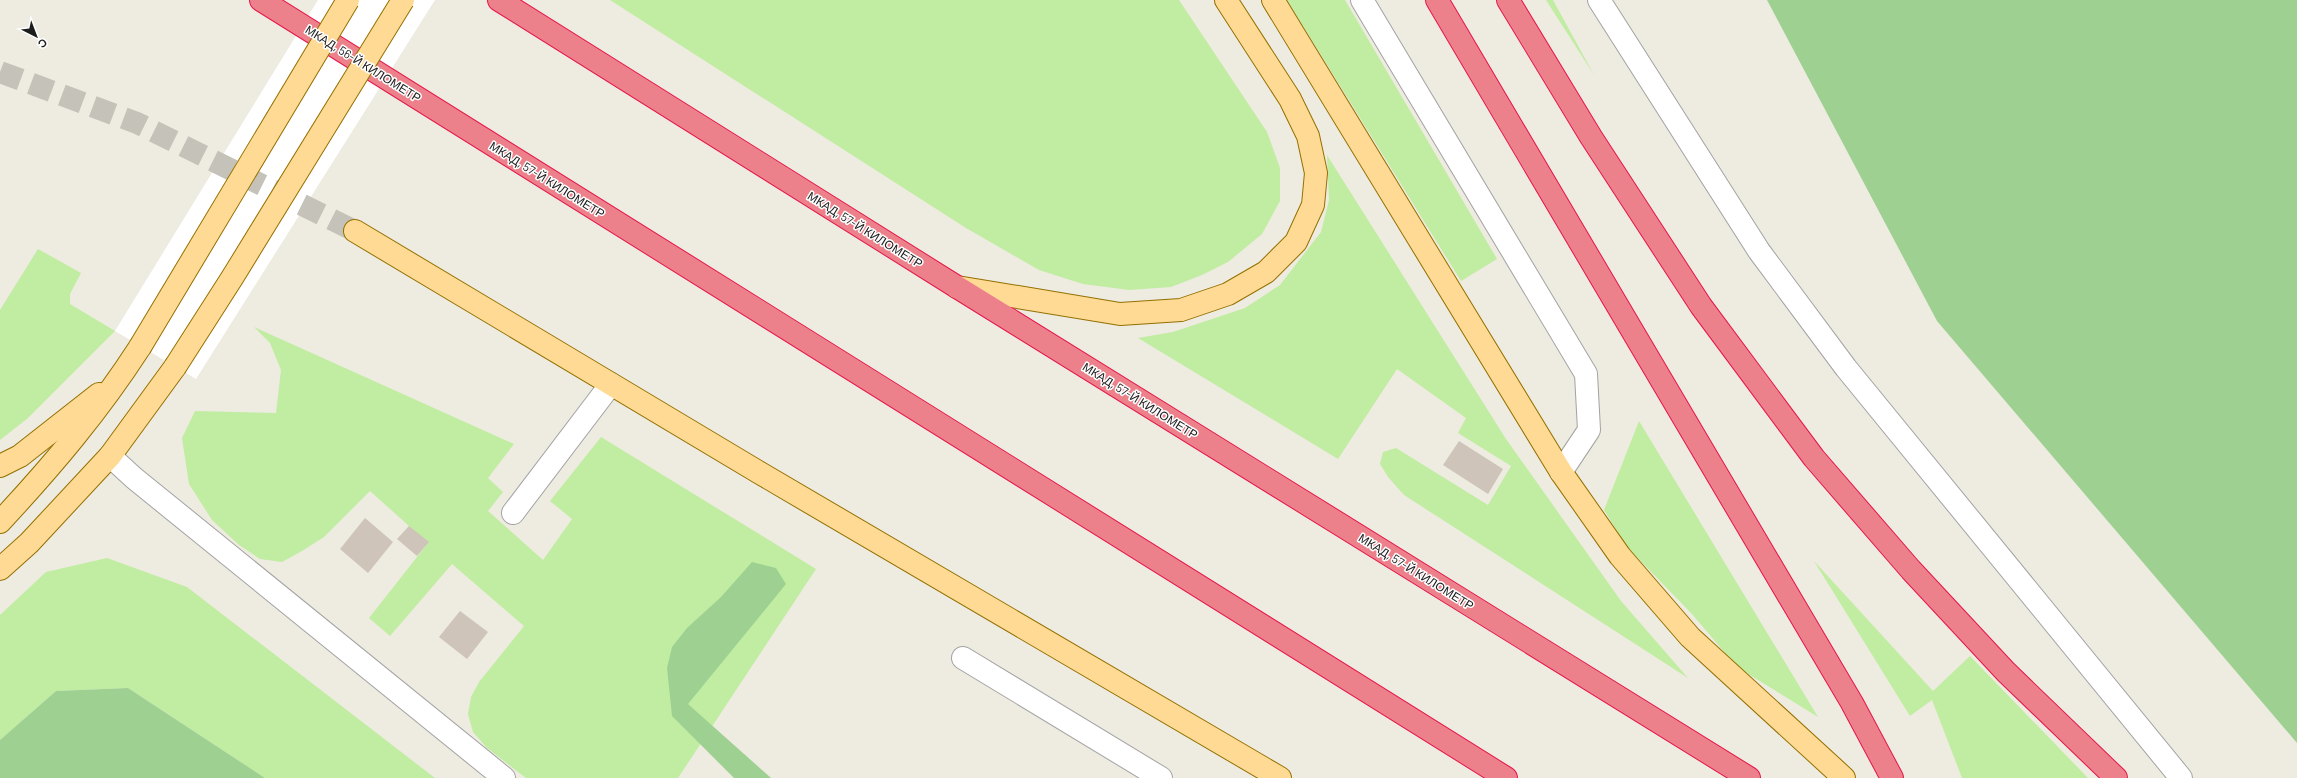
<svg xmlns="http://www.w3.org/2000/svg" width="2297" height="778" font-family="Barlow,sans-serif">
  <rect width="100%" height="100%" fill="#eeebe0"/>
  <!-- grass -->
  <g fill="#c0eda1">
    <path d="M610,0H1179L1267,132L1280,168V201L1262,234L1228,262L1202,275L1171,287L1129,290L1083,284L1039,270L966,228Z"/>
    <path d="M1287,0H1345L1497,259L1461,281Z"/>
    <path d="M1546,0H1553L1594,75Z"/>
    <path d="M1327,155L1506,439L1621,601L1688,678L1404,495L1388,477L1380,464L1383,452L1396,448L1488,505L1511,466L1458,433L1466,418L1397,369L1338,459L1138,338L1173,332L1245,308L1280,285L1321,232L1329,200Z"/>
    <path d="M38,249L81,273L70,294V304L115,331L28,418L0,440V310Z"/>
    <path d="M254,327L514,444L488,478L503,492L488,511L543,560L572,519L550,501L601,437L816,569L678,778H526L487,748L473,732L468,714L471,697L479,682L524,626L452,564L390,636L369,618L428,543L370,491L324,537L302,551L282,562L260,559L239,545L212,520L189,484L182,438L195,411L276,413L281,370L270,343Z"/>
    <path d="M1639,421L1818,717L1737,667L1692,614L1627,547L1604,510Z"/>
    <path d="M107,558L187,587L435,778H265L128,688L56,691L0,740V615L46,572Z"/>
    <path d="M1814,561L1933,691L1970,656L2088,778H1962L1932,700L1910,716Z"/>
  </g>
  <!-- forest -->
  <g fill="#9ed191">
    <path d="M1767,0H2297V743L1937,321Z"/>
    <path d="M752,562L776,568L786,584L688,704L771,778H734L672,716L667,668L672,647L687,628L721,597Z"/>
    <path d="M128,688L265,778H0V740L56,691Z"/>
  </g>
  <!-- pier -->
  <path fill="#fff" d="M318,0H435L196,379L115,331Z"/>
  <!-- building -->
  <g fill="#cec4b9">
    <path d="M1459,441L1503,469L1488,494L1443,465Z"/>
    <path d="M365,518L393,542L368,573L340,549Z"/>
    <path d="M409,526L429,542L417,556L397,539Z"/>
    <path d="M460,611L488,632L467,659L439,637Z"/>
  </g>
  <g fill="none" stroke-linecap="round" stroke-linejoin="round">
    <!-- major-tunnel -->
    <path stroke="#c4c2b9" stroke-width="22" stroke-dasharray="22 11" stroke-linecap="butt" d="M0,72L137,123L355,231"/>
    <!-- minor casing -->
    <g stroke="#a3a3a3" stroke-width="24">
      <g id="minor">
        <path d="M1362,0L1586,374L1589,430L1561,472"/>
        <path d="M1599,0L1759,251L1846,368L2181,778"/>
        <path d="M110,456L134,478L504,778"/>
        <path d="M513,513L611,384"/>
        <path d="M963,658L1161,778"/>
      </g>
    </g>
    <!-- major casing -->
    <g stroke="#937000" stroke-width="24">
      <g id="major">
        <path d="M1273,0L1561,472L1620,556L1690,637L1844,778"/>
        <path d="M355,231L760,473L1280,778"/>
        <path d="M957,287L1120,314L1181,310L1228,294L1266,272L1296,242L1313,205L1316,173L1308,136L1290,99L1226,0"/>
        <path d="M0,466L20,456L99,394"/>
        <path d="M0,522C52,466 98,412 140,347"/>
        <path d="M0,569L29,543L110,456L175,367"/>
      </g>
    </g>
    <!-- highway casing -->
    <g stroke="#e4164a" stroke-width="24">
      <g id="highway">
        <path d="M261,0L1506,778"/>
        <path d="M499,0L957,287L1749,778"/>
        <path d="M1437,0L1852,703L1892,778"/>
        <path d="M1508,0L1591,137L1701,306L1814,458L1911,570L2006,672L2116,778"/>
      </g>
    </g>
    <!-- minor -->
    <use href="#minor" stroke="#fff" stroke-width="22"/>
    <!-- major -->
    <use href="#major" stroke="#ffda94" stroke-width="22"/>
    <!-- highway -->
    <use href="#highway" stroke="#ed818b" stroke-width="22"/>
    <!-- major-bridge casing -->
    <g stroke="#937000" stroke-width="24" stroke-linecap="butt">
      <g id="major-bridge">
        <path d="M140,347L348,0"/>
        <path d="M175,367L232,278L403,0"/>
      </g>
    </g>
    <!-- major-bridge -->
    <use href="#major-bridge" stroke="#ffda94" stroke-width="22"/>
  </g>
  <g text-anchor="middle" stroke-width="3" stroke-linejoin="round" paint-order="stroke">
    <!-- street labels -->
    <g font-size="12" fill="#1c1c1c" stroke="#fff">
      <text transform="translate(363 64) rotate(32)" y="4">МКАД, 56-Й КИЛОМЕТР</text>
      <text transform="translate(547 180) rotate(32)" y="4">МКАД, 57-Й КИЛОМЕТР</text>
      <text transform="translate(865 230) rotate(32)" y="4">МКАД, 57-Й КИЛОМЕТР</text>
      <text transform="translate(1140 401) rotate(32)" y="4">МКАД, 57-Й КИЛОМЕТР</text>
      <text transform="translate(1416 572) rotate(32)" y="4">МКАД, 57-Й КИЛОМЕТР</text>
    </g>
  </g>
  <!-- north arrow -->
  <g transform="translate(36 36) rotate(138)" stroke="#ffffff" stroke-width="3" paint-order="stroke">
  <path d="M0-3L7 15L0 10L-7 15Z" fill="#1c1c1c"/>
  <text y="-6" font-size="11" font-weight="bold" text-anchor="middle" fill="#1c1c1c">С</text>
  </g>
</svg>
